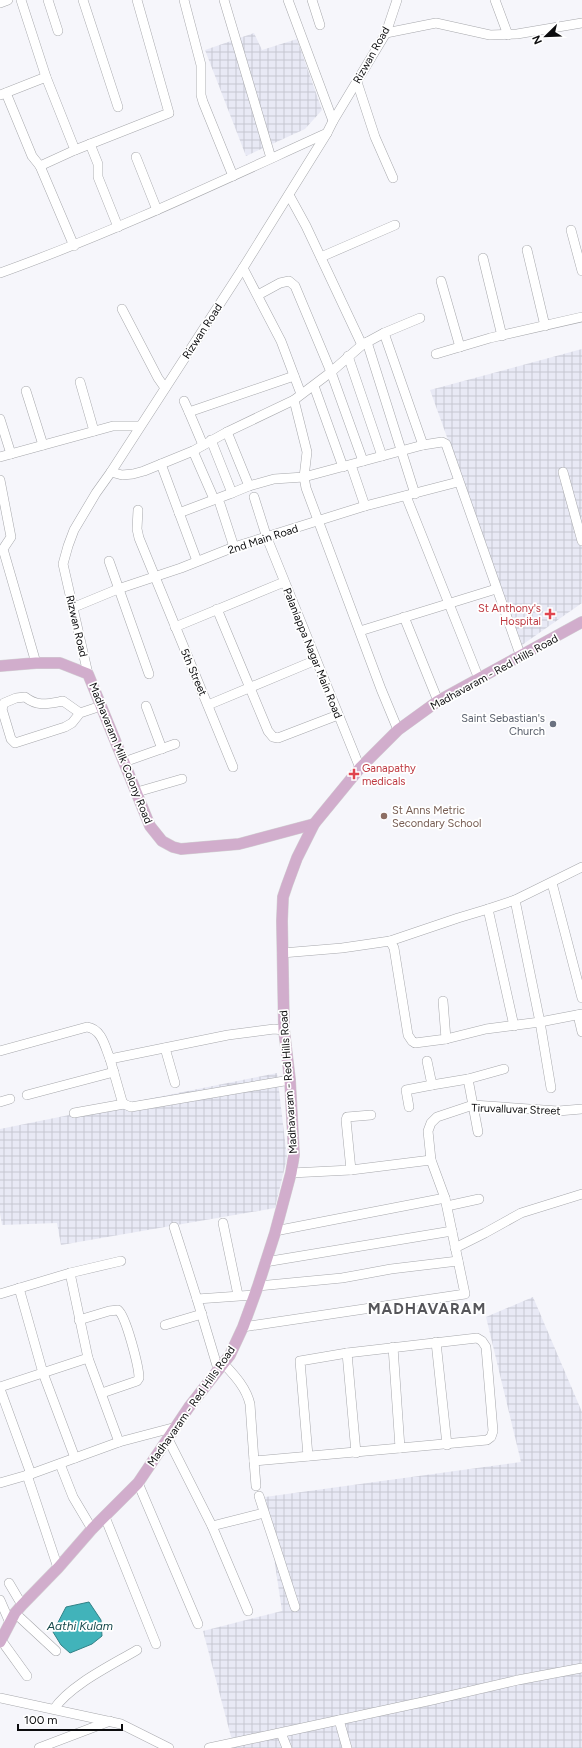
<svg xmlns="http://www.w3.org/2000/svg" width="582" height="1748" font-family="Figtree,sans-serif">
  <defs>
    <pattern id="industrial-grid" width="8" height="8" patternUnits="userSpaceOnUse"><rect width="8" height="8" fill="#e8e9f5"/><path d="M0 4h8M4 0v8" fill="none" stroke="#c6c7d1"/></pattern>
  </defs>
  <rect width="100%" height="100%" fill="#f6f6fb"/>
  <!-- industrial -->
  <g fill="url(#industrial-grid)">
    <path d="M254,33L262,50L297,39L322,110L305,129L246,156L205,50Z"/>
    <path d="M582,349V603L522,645L430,390Z"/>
    <path d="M277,1073L287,1158L275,1208L61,1245L57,1223L2,1225L0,1213V1129Z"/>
    <path d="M533,1297L582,1412V1748H234L203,1631L282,1611L265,1497L521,1462L486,1317Z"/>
  </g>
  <!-- water -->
  <path fill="#41b3ba" stroke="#318186" d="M89,1602L101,1620L102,1636L92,1644L70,1653L61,1645L53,1632L66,1607Z"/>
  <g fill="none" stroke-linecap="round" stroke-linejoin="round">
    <!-- minor casing -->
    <g stroke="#a7a8ac" stroke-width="10">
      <g id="minor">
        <path d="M21,0L46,77"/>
        <path d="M48,0L58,31"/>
        <path d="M83,0L118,107"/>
        <path d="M184,0L201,65V95L203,102L233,176"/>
        <path d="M224,0L271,158"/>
        <path d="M288,0L333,121"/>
        <path d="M312,0L320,25"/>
        <path d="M495,0L508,35"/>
        <path d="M0,3L8,0"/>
        <path d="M386,33L436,23L490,35L517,34L582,23"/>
        <path d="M357,82L375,137L393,178"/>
        <path d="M6,93L32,156L40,166"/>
        <path d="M0,95L46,77L75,150L40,166L74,246"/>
        <path d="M90,144L98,164V177L118,227"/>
        <path d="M75,150L169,113L137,0"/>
        <path d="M136,157L157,210"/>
        <path d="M289,195L306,226L362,345"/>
        <path d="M571,230L582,271"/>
        <path d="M527,250L545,326"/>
        <path d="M321,257L395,225"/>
        <path d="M483,258L502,336"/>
        <path d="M243,268L281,341L301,394"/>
        <path d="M0,273C112,233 219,182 327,133"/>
        <path d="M441,281L460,347"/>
        <path d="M258,295L280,283L289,281L295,286L331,372L363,461"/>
        <path d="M122,309L158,378L165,388"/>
        <path d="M367,342L415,494"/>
        <path d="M436,354L490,338L582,317"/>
        <path d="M348,356L382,456"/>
        <path d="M80,382L94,431"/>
        <path d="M314,386L343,467"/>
        <path d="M26,391L43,445"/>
        <path d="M294,400L307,452L304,477L306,488L381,689L398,730"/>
        <path d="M184,401L189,412"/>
        <path d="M0,419L11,454"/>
        <path d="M211,440L232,493"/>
        <path d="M203,445L189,412L294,376"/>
        <path d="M423,445L442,442L446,444L521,657"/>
        <path d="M193,451L214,499"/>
        <path d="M0,457L113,426H139"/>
        <path d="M161,464L197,561"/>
        <path d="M351,465L365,506"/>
        <path d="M111,472L122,475L133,474L144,471L193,451L227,432"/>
        <path d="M563,472L582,541"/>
        <path d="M0,480L11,537L3,549L36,663"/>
        <path d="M249,486L227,432L294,400L331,372L362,345L384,333L420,318"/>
        <path d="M406,496L479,679"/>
        <path d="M254,497L267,538L360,768"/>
        <path d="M220,504L234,547"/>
        <path d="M138,510L137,529L139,538L233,767"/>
        <path d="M179,513L232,493L249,486L274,479L304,477L423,445L384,333"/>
        <path d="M109,561L149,674"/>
        <path d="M72,608L118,589L181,568L234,547L365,506L458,482"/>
        <path d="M217,609L268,731L273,737L278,738L338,715"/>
        <path d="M404,617L438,701"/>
        <path d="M175,627L284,582"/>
        <path d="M360,631L496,589"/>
        <path d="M88,674L63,564L68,546L74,530L96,493L111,472L243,268L327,133L333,121L386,33L397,0"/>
        <path d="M208,705L316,660"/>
        <path d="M146,706L162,749"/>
        <path d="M80,713L63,701C47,704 38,707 25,697L16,698L4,703L2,709L11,739L15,743L65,727L72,723L80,713L101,706"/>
        <path d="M124,762L175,744"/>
        <path d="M137,792L182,779"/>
        <path d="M552,883L582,998"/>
        <path d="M390,941L458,918L488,909"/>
        <path d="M282,953L342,948L390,941L394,948L408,1035L412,1041L415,1043L446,1039L443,1001"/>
        <path d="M578,1015L582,1032"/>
        <path d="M514,1026L488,909L515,900"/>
        <path d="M446,1039L486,1029L540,1022L582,1014"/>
        <path d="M165,1048L175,1083"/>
        <path d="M0,1051L87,1027C102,1029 105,1047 110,1059L228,1035L274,1029L284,1030"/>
        <path d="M110,1059L122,1101L124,1104L131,1107L290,1080"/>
        <path d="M427,1061L432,1085L468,1079"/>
        <path d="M551,1088L540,1022L515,900L582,867"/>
        <path d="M27,1095L114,1072"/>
        <path d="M0,1102L10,1099"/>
        <path d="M409,1107L406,1090L432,1085"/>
        <path d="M74,1113L124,1104"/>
        <path d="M478,1132L468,1079L504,1069"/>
        <path d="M351,1170L431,1160"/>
        <path d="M291,1173L351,1170L346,1120L347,1117L371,1115"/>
        <path d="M447,1206L479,1199"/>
        <path d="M223,1223L238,1295"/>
        <path d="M174,1227L197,1299"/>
        <path d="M275,1231L445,1198"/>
        <path d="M455,1248L485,1233L521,1213L582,1194"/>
        <path d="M265,1262L452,1231"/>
        <path d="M70,1273L88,1358L119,1442"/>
        <path d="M258,1286L342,1278L391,1269L458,1261"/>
        <path d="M19,1288L43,1373L75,1458L119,1442L176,1427"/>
        <path d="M0,1294L70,1273L121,1261"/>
        <path d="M79,1320L109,1311L118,1310C126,1316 139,1367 139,1378L137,1381L102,1393"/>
        <path d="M165,1325L202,1314"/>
        <path d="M243,1327L465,1294L445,1198L431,1160L428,1131L431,1123L437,1117L473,1105L558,1111L582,1109"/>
        <path d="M436,1342L447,1445"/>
        <path d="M223,1363C234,1375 246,1387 250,1404L254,1461L400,1448L393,1347"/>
        <path d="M218,1369L197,1299L254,1295"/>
        <path d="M0,1387L88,1358"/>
        <path d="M0,1389L31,1474"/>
        <path d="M168,1439L212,1526L248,1611"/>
        <path d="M356,1453L347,1353L477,1338L482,1341L486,1347L493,1431L491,1437L487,1440L400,1448"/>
        <path d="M308,1456L300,1361L347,1353"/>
        <path d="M254,1461L256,1486"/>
        <path d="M60,1464L73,1497L92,1529"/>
        <path d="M27,1475L58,1568"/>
        <path d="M0,1483L31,1474L75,1458"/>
        <path d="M138,1483L198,1624"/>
        <path d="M259,1496L295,1607"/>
        <path d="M105,1517L156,1644"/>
        <path d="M212,1526L264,1513"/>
        <path d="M9,1583L22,1605"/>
        <path d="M0,1600L10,1623"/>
        <path d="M15,1613L56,1651"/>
        <path d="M1,1640L27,1676"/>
        <path d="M0,1698L121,1724L169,1748"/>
        <path d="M54,1709C70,1685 112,1665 137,1650"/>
        <path d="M339,1720L347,1748"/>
        <path d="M281,1733L287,1748"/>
        <path d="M39,1748L110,1721"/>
        <path d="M209,1748L432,1700L518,1680L582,1668"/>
      </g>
    </g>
    <!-- major casing -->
    <g stroke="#d3d3d4" stroke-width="12">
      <g id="major">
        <path d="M0,666L36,663H60L88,674L150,826L162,841L173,847L181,849L239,844L314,824"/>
        <path d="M0,1642L15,1613L22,1605L58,1568L92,1529L138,1483L189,1407L230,1355L243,1327L258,1286L275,1233L291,1173L294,1155L290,1080L284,1030L282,921L283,897L287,885L297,858L314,824L360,768L398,730L438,701L582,622"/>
      </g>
    </g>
    <!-- minor -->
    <use href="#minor" stroke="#fff" stroke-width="9"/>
    <!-- major -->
    <use href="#major" stroke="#d1adcc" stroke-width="11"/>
  </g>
  <!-- markers -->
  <g fill="#e0444e" stroke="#fff" stroke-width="1.5">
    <path d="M548 608h4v4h4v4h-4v4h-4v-4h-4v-4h4z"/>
    <path d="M352 768h4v4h4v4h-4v4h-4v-4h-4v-4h4z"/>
  </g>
  <circle fill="#6b7280" stroke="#fff" stroke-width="1.5" cx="553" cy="724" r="4"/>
  <circle fill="#8d6e63" stroke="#fff" stroke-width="1.5" cx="384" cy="816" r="4"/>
  <g text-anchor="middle" stroke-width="3.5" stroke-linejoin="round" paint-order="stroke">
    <!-- street labels -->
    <g font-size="11" fill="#0c0c0e" stroke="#fff">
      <text transform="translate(371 55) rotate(-61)" y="4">Rizwan Road</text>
      <text transform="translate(202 331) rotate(-57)" y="4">Rizwan Road</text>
      <text transform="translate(263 539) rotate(-18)" y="4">2nd Main Road</text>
      <text transform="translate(77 626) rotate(77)" y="4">Rizwan Road</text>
      <text transform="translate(313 653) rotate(68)" y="4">Palaniappa Nagar Main Road</text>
      <text transform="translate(194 672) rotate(67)" y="4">5th Street</text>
      <text transform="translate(494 672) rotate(-29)" y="4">Madhavaram - Red Hills Road</text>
      <text transform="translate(121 753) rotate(68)" y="4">Madhavaram Milk Colony Road</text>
      <text transform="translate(288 1082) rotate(-94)" y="4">Madhavaram - Red Hills Road</text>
      <text transform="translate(516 1109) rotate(2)" y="4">Tiruvalluvar Street</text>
      <text transform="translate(191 1406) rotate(-55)" y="4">Madhavaram - Red Hills Road</text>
    </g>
    <!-- health labels -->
    <g font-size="11" fill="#be3a42" stroke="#fff" text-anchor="end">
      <text x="541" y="612">St Anthony's<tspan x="541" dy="13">Hospital</tspan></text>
      <text x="362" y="772" text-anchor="start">Ganapathy<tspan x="362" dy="13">medicals</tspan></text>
    </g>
    <!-- worship labels -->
    <g font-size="11" fill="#5b616d" stroke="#fff" text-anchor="end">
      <text x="545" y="722">Saint Sebastian's<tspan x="545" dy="13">Church</tspan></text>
    </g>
    <!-- education labels -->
    <g font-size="11" fill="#785e54" stroke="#fff" text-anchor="start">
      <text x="392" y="814">St Anns Metric<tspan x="392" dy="13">Secondary School</tspan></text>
    </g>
    <!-- water labels -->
    <g font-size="12" font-style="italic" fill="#17494c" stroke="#fff">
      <text x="80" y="1630">Aathi Kulam</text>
    </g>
    <!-- district labels -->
    <g font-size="15" font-weight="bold" letter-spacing="1" fill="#56565a" stroke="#fff">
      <text x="427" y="1314">MADHAVARAM</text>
    </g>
  </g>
  <!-- north arrow -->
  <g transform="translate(546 36) rotate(247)" stroke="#ffffff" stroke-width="3" paint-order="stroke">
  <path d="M0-3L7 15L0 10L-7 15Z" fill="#0c0c0e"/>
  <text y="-6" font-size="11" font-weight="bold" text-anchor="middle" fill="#0c0c0e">N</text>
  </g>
  <!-- scale -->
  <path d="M18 1724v6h104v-6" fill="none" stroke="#0c0c0e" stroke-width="2"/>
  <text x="24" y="1724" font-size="12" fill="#0c0c0e" stroke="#ffffff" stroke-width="3" paint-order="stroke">100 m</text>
</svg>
